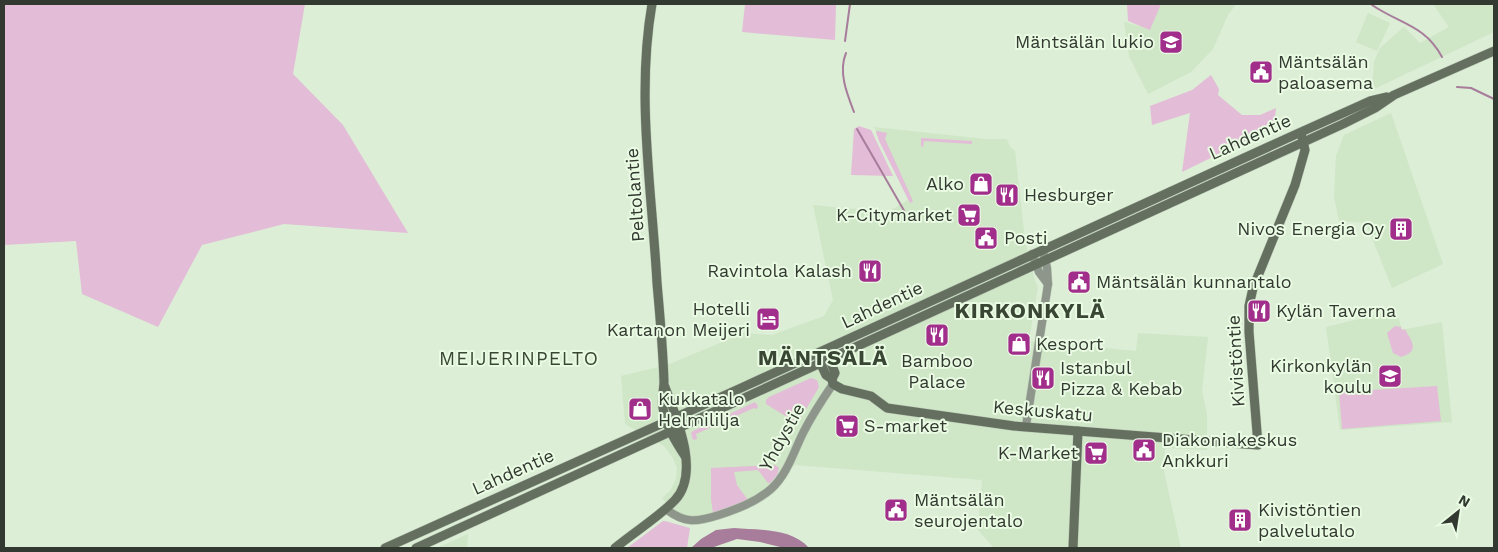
<svg xmlns="http://www.w3.org/2000/svg" width="1498" height="552" font-family="'Work Sans',sans-serif">
  <rect width="100%" height="100%" fill="#dceed6"/>
  <!-- built -->
  <g fill="#cfe6c7">
    <path d="M1161,4H1236L1228,15L1213,49L1191,72L1148,94L1129,56L1124,22L1150,29Z"/>
    <path d="M1433,4H1494V32L1372,90L1374,62L1380,48L1404,27L1420,43L1449,27Z"/>
    <path d="M1368,13L1390,23L1377,51L1356,42Z"/>
    <path d="M1391,113L1443,264L1392,288L1366,223L1339,221L1334,197L1336,156L1344,135Z"/>
    <path d="M874,127L985,139H1007L1010,147L1015,151L1025,241L1035,281L1038,287L1029,341L1136,351L1138,333L1208,337L1202,391L1207,414V450L1165,448L1164,471L1181,548H994L978,530L982,480L795,465L784,476L771,495L747,509L692,520L677,513L662,498L670,491L676,479L677,468L673,458L664,446L625,424L621,376L667,365L744,333L772,335L824,316L833,300L813,205L888,212L908,200Z"/>
    <path d="M1396,310L1402,330L1442,322L1452,422L1340,430L1326,327Z"/>
    <path d="M468,534L467,548H437Z"/>
  </g>
  <!-- green -->
  <g fill="#e3bcd7">
    <path d="M4,4H305L293,74L343,125L408,233L284,224L202,245L158,327L82,294L76,241L4,245Z"/>
    <path d="M745,4H836L835,40L742,32Z"/>
    <path d="M1127,4H1161L1150,30L1128,21Z"/>
    <path d="M1211,75L1219,89L1218,95L1242,115H1260L1276,108L1274,127L1182,172L1190,113L1152,125L1150,106L1192,90Z"/>
    <path d="M859,126L871,130L893,176L851,175L854,129Z"/>
    <path d="M877,131L887,133L885,139L913,201L910,203L879,141L876,132Z"/>
    <path d="M921,138L972,141V144L924,141L923,147L921,146Z"/>
    <path d="M1395,326L1401,327L1402,330L1405,329C1411,341 1421,351 1401,357L1393,353L1387,333Z"/>
    <path d="M811,378L817,380L819,387L799,421L792,420L766,404V400L769,397Z"/>
    <path d="M1437,386L1441,421L1342,429L1339,392Z"/>
    <path d="M755,402L758,406L757,409L754,408L696,434L697,439L693,440L691,433L693,431Z"/>
    <path d="M775,465L779,468L777,475L770,483H768L758,470L734,472L737,485L748,500L713,513L711,499V468Z"/>
    <path d="M663,521H665L690,528L687,548H627Z"/>
  </g>
  <!-- water -->
  <path fill="#a87c9b" d="M734,528C758,530 792,528 809,548H784L760,542L737,539L711,548H691L701,539L716,530Z"/>
  <g fill="none" stroke-linecap="round" stroke-linejoin="round">
    <!-- stream -->
    <g stroke="#a87c9b" stroke-width="2">
      <path d="M1372,5C1400,24 1425,25 1442,57"/>
      <path d="M845,41L850,4"/>
      <path d="M846,53C838,72 847,94 854,112"/>
      <path d="M1457,87L1471,88L1494,99"/>
      <path d="M857,129L906,214"/>
    </g>
    <!-- tertiary casing -->
    <g stroke="#bacab5" stroke-width="9">
      <g id="tertiary">
        <path d="M1032,254L1039,272L1048,284"/>
        <path d="M1026,426L1048,284L1047,268L1044,255"/>
        <path d="M666,509C685,524 697,522 719,515C737,509 756,502 771,489C787,475 794,451 803,433C812,415 822,400 833,384"/>
      </g>
    </g>
    <!-- secondary casing -->
    <g stroke="#bacab5" stroke-width="10">
      <g id="secondary">
        <path d="M652,4C636,96 652,191 657,283C660,316 663,349 664,382C664,390 661,399 663,408C666,426 675,441 685,456"/>
        <path d="M828,356L835,373L832,379L833,384L842,389L871,396L887,408L1014,426L1258,445L1249,332V306L1253,288L1295,185L1305,150L1302,137"/>
        <path d="M819,360L826,375L832,379"/>
        <path d="M385,548L741,388L1290,137L1370,101L1387,97"/>
        <path d="M416,548L1343,124L1375,108L1394,95L1494,51"/>
        <path d="M615,548C634,532 659,517 675,500C701,472 676,417 665,387"/>
        <path d="M1073,548L1078,431"/>
      </g>
    </g>
    <!-- tertiary -->
    <use href="#tertiary" stroke="#8e968c" stroke-width="8"/>
    <!-- secondary -->
    <use href="#secondary" stroke="#646f60" stroke-width="9"/>
  </g>
  <!-- icons -->
  <defs>
    <g id="school-square" transform="scale(1.25)"><rect x="-9" y="-9" width="18" height="18" rx="4" fill="#a12e8a" stroke="#eafbe3"/><path d="M0-5L7-2L0 1L-7-2ZM-4 1L0 2.5L4 1V4Q0 6-4 4Z" fill="#fff"/></g>
    <g id="civic-square" transform="scale(1.25)"><rect x="-9" y="-9" width="18" height="18" rx="4" fill="#a12e8a" stroke="#eafbe3"/><path d="M-.6-6.5H3V-4.5H.6V-3L4-1V1h2V6H-6V1h2V-1L-.6-3ZM-1.2 2.5V6h2.4V2.5Z" fill="#fff"/></g>
    <g id="shop-square" transform="scale(1.25)"><rect x="-9" y="-9" width="18" height="18" rx="4" fill="#a12e8a" stroke="#eafbe3"/><path d="M-5-2.5h2.3a2.7 3.5 0 0 1 5.4 0H5L5.5 6h-11ZM-1.5-2.5h3a1.5 2.3 0 0 0-3 0Z" fill="#fff"/></g>
    <g id="restaurant-square" transform="scale(1.25)"><rect x="-9" y="-9" width="18" height="18" rx="4" fill="#a12e8a" stroke="#eafbe3"/><path d="M-5-6h1v4h1v-4h1v4h1v-4h1v5L-1.5 .5V6h-2V.5L-5-1ZM5-6V6H3V1.5H1.5Q1.5-4 5-6Z" fill="#fff"/></g>
    <g id="supermarket-square" transform="scale(1.25)"><rect x="-9" y="-9" width="18" height="18" rx="4" fill="#a12e8a" stroke="#eafbe3"/><path d="M-6-5.5h2.5l.6 2H6L4.5 2H-2.5L-4.4-4H-6ZM-1.5 3.2a1.3 1.3 0 1 0 .1 0ZM3 3.2a1.3 1.3 0 1 0 .1 0Z" fill="#fff"/></g>
    <g id="building-square" transform="scale(1.25)"><rect x="-9" y="-9" width="18" height="18" rx="4" fill="#a12e8a" stroke="#eafbe3"/><path d="M-4-6H4V6H1V3H-1V6H-4ZM-2.5-4.3h1.7v1.8h-1.7ZM.8-4.3h1.7v1.8H.8ZM-2.5-1h1.7V.8h-1.7ZM.8-1h1.7V.8H.8Z" fill="#fff"/></g>
    <g id="hotel-square" transform="scale(1.25)"><rect x="-9" y="-9" width="18" height="18" rx="4" fill="#a12e8a" stroke="#eafbe3"/><path d="M-6-4.5h1.5V1H6V5H4.5V3h-9V5H-6ZM-4 0a1.8 1.8 0 1 1 3.6 0ZM.5 0V-2.5h3Q6-2.5 6 0Z" fill="#fff"/></g>
  </defs>
  <g fill-rule="evenodd">
    <use href="#school-square" x="1171" y="42"/>
    <use href="#civic-square" x="1261" y="72"/>
    <use href="#shop-square" x="981" y="184"/>
    <use href="#restaurant-square" x="1007" y="195"/>
    <use href="#supermarket-square" x="969" y="215"/>
    <use href="#building-square" x="1401" y="229"/>
    <use href="#civic-square" x="986" y="238"/>
    <use href="#restaurant-square" x="870" y="271"/>
    <use href="#civic-square" x="1079" y="282"/>
    <use href="#restaurant-square" x="1259" y="311"/>
    <use href="#hotel-square" x="768" y="319"/>
    <use href="#restaurant-square" x="937" y="335"/>
    <use href="#shop-square" x="1019" y="344"/>
    <use href="#school-square" x="1390" y="376"/>
    <use href="#restaurant-square" x="1043" y="378"/>
    <use href="#shop-square" x="640" y="409"/>
    <use href="#supermarket-square" x="847" y="426"/>
    <use href="#civic-square" x="1144" y="450"/>
    <use href="#supermarket-square" x="1096" y="453"/>
    <use href="#civic-square" x="896" y="510"/>
    <use href="#building-square" x="1240" y="520"/>
  </g>
  <g text-anchor="middle" stroke-width="4" stroke-linejoin="round" paint-order="stroke">
    <!-- poi labels -->
    <g font-size="18" fill="#323930" stroke="#eafbe3" text-anchor="start">
      <text x="1154" y="48" text-anchor="end">Mäntsälän lukio</text>
      <text x="1278" y="68">Mäntsälän<tspan x="1278" dy="21">paloasema</tspan></text>
      <text x="964" y="190" text-anchor="end">Alko</text>
      <text x="1024" y="201">Hesburger</text>
      <text x="952" y="221" text-anchor="end">K-Citymarket</text>
      <text x="1384" y="235" text-anchor="end">Nivos Energia Oy</text>
      <text x="1004" y="244">Posti</text>
      <text x="852" y="277" text-anchor="end">Ravintola Kalash</text>
      <text x="1096" y="288">Mäntsälän kunnantalo</text>
      <text x="750" y="315" text-anchor="end">Hotelli<tspan x="750" dy="21">Kartanon Meijeri</tspan></text>
      <text x="1276" y="317">Kylän Taverna</text>
      <text x="1036" y="350">Kesport</text>
      <text x="937" y="367" text-anchor="middle">Bamboo<tspan x="937" dy="21">Palace</tspan></text>
      <text x="1372" y="372" text-anchor="end">Kirkonkylän<tspan x="1372" dy="21">koulu</tspan></text>
      <text x="1060" y="374">Istanbul<tspan x="1060" dy="21">Pizza &amp; Kebab</tspan></text>
      <text x="658" y="405">Kukkatalo<tspan x="658" dy="21">Helmililja</tspan></text>
      <text x="864" y="432">S-market</text>
      <text x="1162" y="446">Diakoniakeskus<tspan x="1162" dy="21">Ankkuri</tspan></text>
      <text x="1078" y="459" text-anchor="end">K-Market</text>
      <text x="914" y="506">Mäntsälän<tspan x="914" dy="21">seurojentalo</tspan></text>
      <text x="1258" y="516">Kivistöntien<tspan x="1258" dy="21">palvelutalo</tspan></text>
    </g>
    <!-- street labels -->
    <g font-size="18" fill="#323930" stroke="#eafbe3">
      <text transform="translate(1250 137) rotate(-24)" y="6">Lahdentie</text>
      <text transform="translate(635 195) rotate(-94)" y="6">Peltolantie</text>
      <text transform="translate(882 305) rotate(-25)" y="6">Lahdentie</text>
      <text transform="translate(1236 361) rotate(-93)" y="6">Kivistöntie</text>
      <text transform="translate(1043 411) rotate(5)" y="6">Keskuskatu</text>
      <text transform="translate(782 437) rotate(-61)" y="6">Yhdystie</text>
      <text transform="translate(513 472) rotate(-24)" y="6">Lahdentie</text>
    </g>
    <!-- neighbourhood labels -->
    <g font-size="19" letter-spacing="1" fill="#384633" stroke="#eafbe3">
      <text x="519" y="365">MEIJERINPELTO</text>
    </g>
    <!-- district labels -->
    <g font-size="22" font-weight="bold" letter-spacing="1" fill="#384633" stroke="#eafbe3">
      <text x="1030" y="318">KIRKONKYLÄ</text>
      <text x="823" y="365">MÄNTSÄLÄ</text>
    </g>
  </g>
  <!-- border -->
  <rect width="1498" height="552" fill="none" stroke="#323930" stroke-width="10"/>
  <!-- north arrow -->
  <g transform="translate(1458 512) rotate(30)" stroke="#eafbe3" stroke-width="4" paint-order="stroke">
  <path d="M0-4L9 19L0 12L-9 19Z" fill="#323930"/>
  <text y="-8" font-size="14" font-weight="bold" text-anchor="middle" fill="#323930">N</text>
  </g>
</svg>
